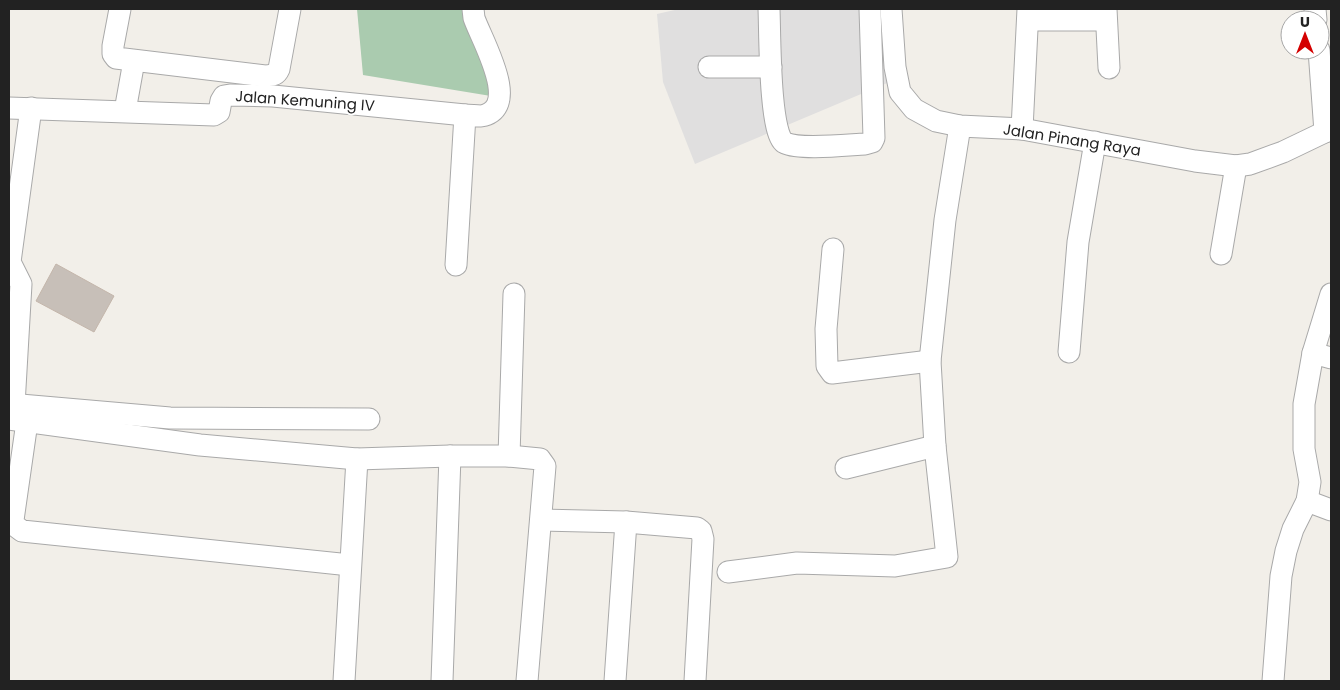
<svg xmlns="http://www.w3.org/2000/svg" width="1340" height="690" font-family="Poppins,sans-serif">
  <rect width="100%" height="100%" fill="#f2efe9"/>
  <!-- residential -->
  <path fill="#e0dfdf" d="M679,9H893L892,81L695,164L663,82L657,14Z"/>
  <!-- cemetery -->
  <path fill="#aacbaf" d="M357,9H481L497,97L363,75Z"/>
  <!-- building -->
  <path fill="#c7bfb8" stroke="#c4b6ab" d="M56,264L114,296L94,332L36,301Z"/>
  <g fill="none" stroke-linecap="round" stroke-linejoin="round">
    <!-- street casing -->
    <g stroke="#a9a9a9" stroke-width="23">
      <g id="street">
        <path d="M120,9L113,46V54L116,58L265,76C272,75 276,76 279,69L290,9"/>
        <path d="M769,9C770,29 769,136 785,143C800,150 846,145 865,144L872,142L874,138L870,9"/>
        <path d="M891,9L895,67L900,92L914,109L936,121L960,126L1022,129L1195,161L1236,166L1250,164L1283,152L1331,129"/>
        <path d="M1106,9L1109,68"/>
        <path d="M1315,9L1316,20"/>
        <path d="M1028,20H1106"/>
        <path d="M1319,50L1325,132"/>
        <path d="M709,67H771"/>
        <path d="M9,108L214,115L219,112L221,101L224,96L230,95L273,96L465,115"/>
        <path d="M125,111L134,61"/>
        <path d="M1022,129L1028,9"/>
        <path d="M833,249L826,329L827,366L832,373L930,361"/>
        <path d="M1221,254L1236,166"/>
        <path d="M456,265L465,115C470,115 476,116 481,116C523,109 481,39 474,18L473,9"/>
        <path d="M1069,352L1078,242L1095,142"/>
        <path d="M1313,353L1331,358"/>
        <path d="M9,404L170,418L369,419"/>
        <path d="M14,405L21,284L10,262L31,108"/>
        <path d="M9,419L200,445L357,459L450,456H509L540,459L545,466L527,681"/>
        <path d="M27,422L13,520L14,525L22,531L350,565"/>
        <path d="M509,456L514,294"/>
        <path d="M846,468L935,446"/>
        <path d="M1307,501L1331,510"/>
        <path d="M541,520L626,522L697,528L701,531L703,539L695,681"/>
        <path d="M728,572L797,563L895,566L947,557L935,446L930,361L945,220L960,126"/>
        <path d="M344,681L357,459"/>
        <path d="M442,681L450,456"/>
        <path d="M615,681L626,522"/>
        <path d="M1273,681L1281,576L1286,551L1293,529L1307,501L1310,482L1304,449V404L1313,353L1331,294"/>
      </g>
    </g>
    <!-- street -->
    <use href="#street" stroke="#fff" stroke-width="21"/>
  </g>
  <g text-anchor="middle" stroke-width="4" stroke-linejoin="round" paint-order="stroke">
    <!-- street labels -->
    <g font-size="15" fill="#222" stroke="#fff">
      <text transform="translate(305 101) rotate(4)" y="5">Jalan Kemuning IV</text>
      <text transform="translate(1072 140) rotate(9)" y="5">Jalan Pinang Raya</text>
    </g>
  </g>
  <!-- border -->
  <rect width="1340" height="690" fill="none" stroke="#222222" stroke-width="20"/>
  <!-- north arrow -->
  <g transform="translate(1305 35)"><circle r="24" fill="#ffffff" stroke="#a7a7a7"/>
  <path d="M0-4L9 19L0 12L-9 19Z" fill="#d40000"/>
  <text y="-8" font-size="14" font-weight="bold" text-anchor="middle" fill="#222222">U</text>
  </g>
</svg>
